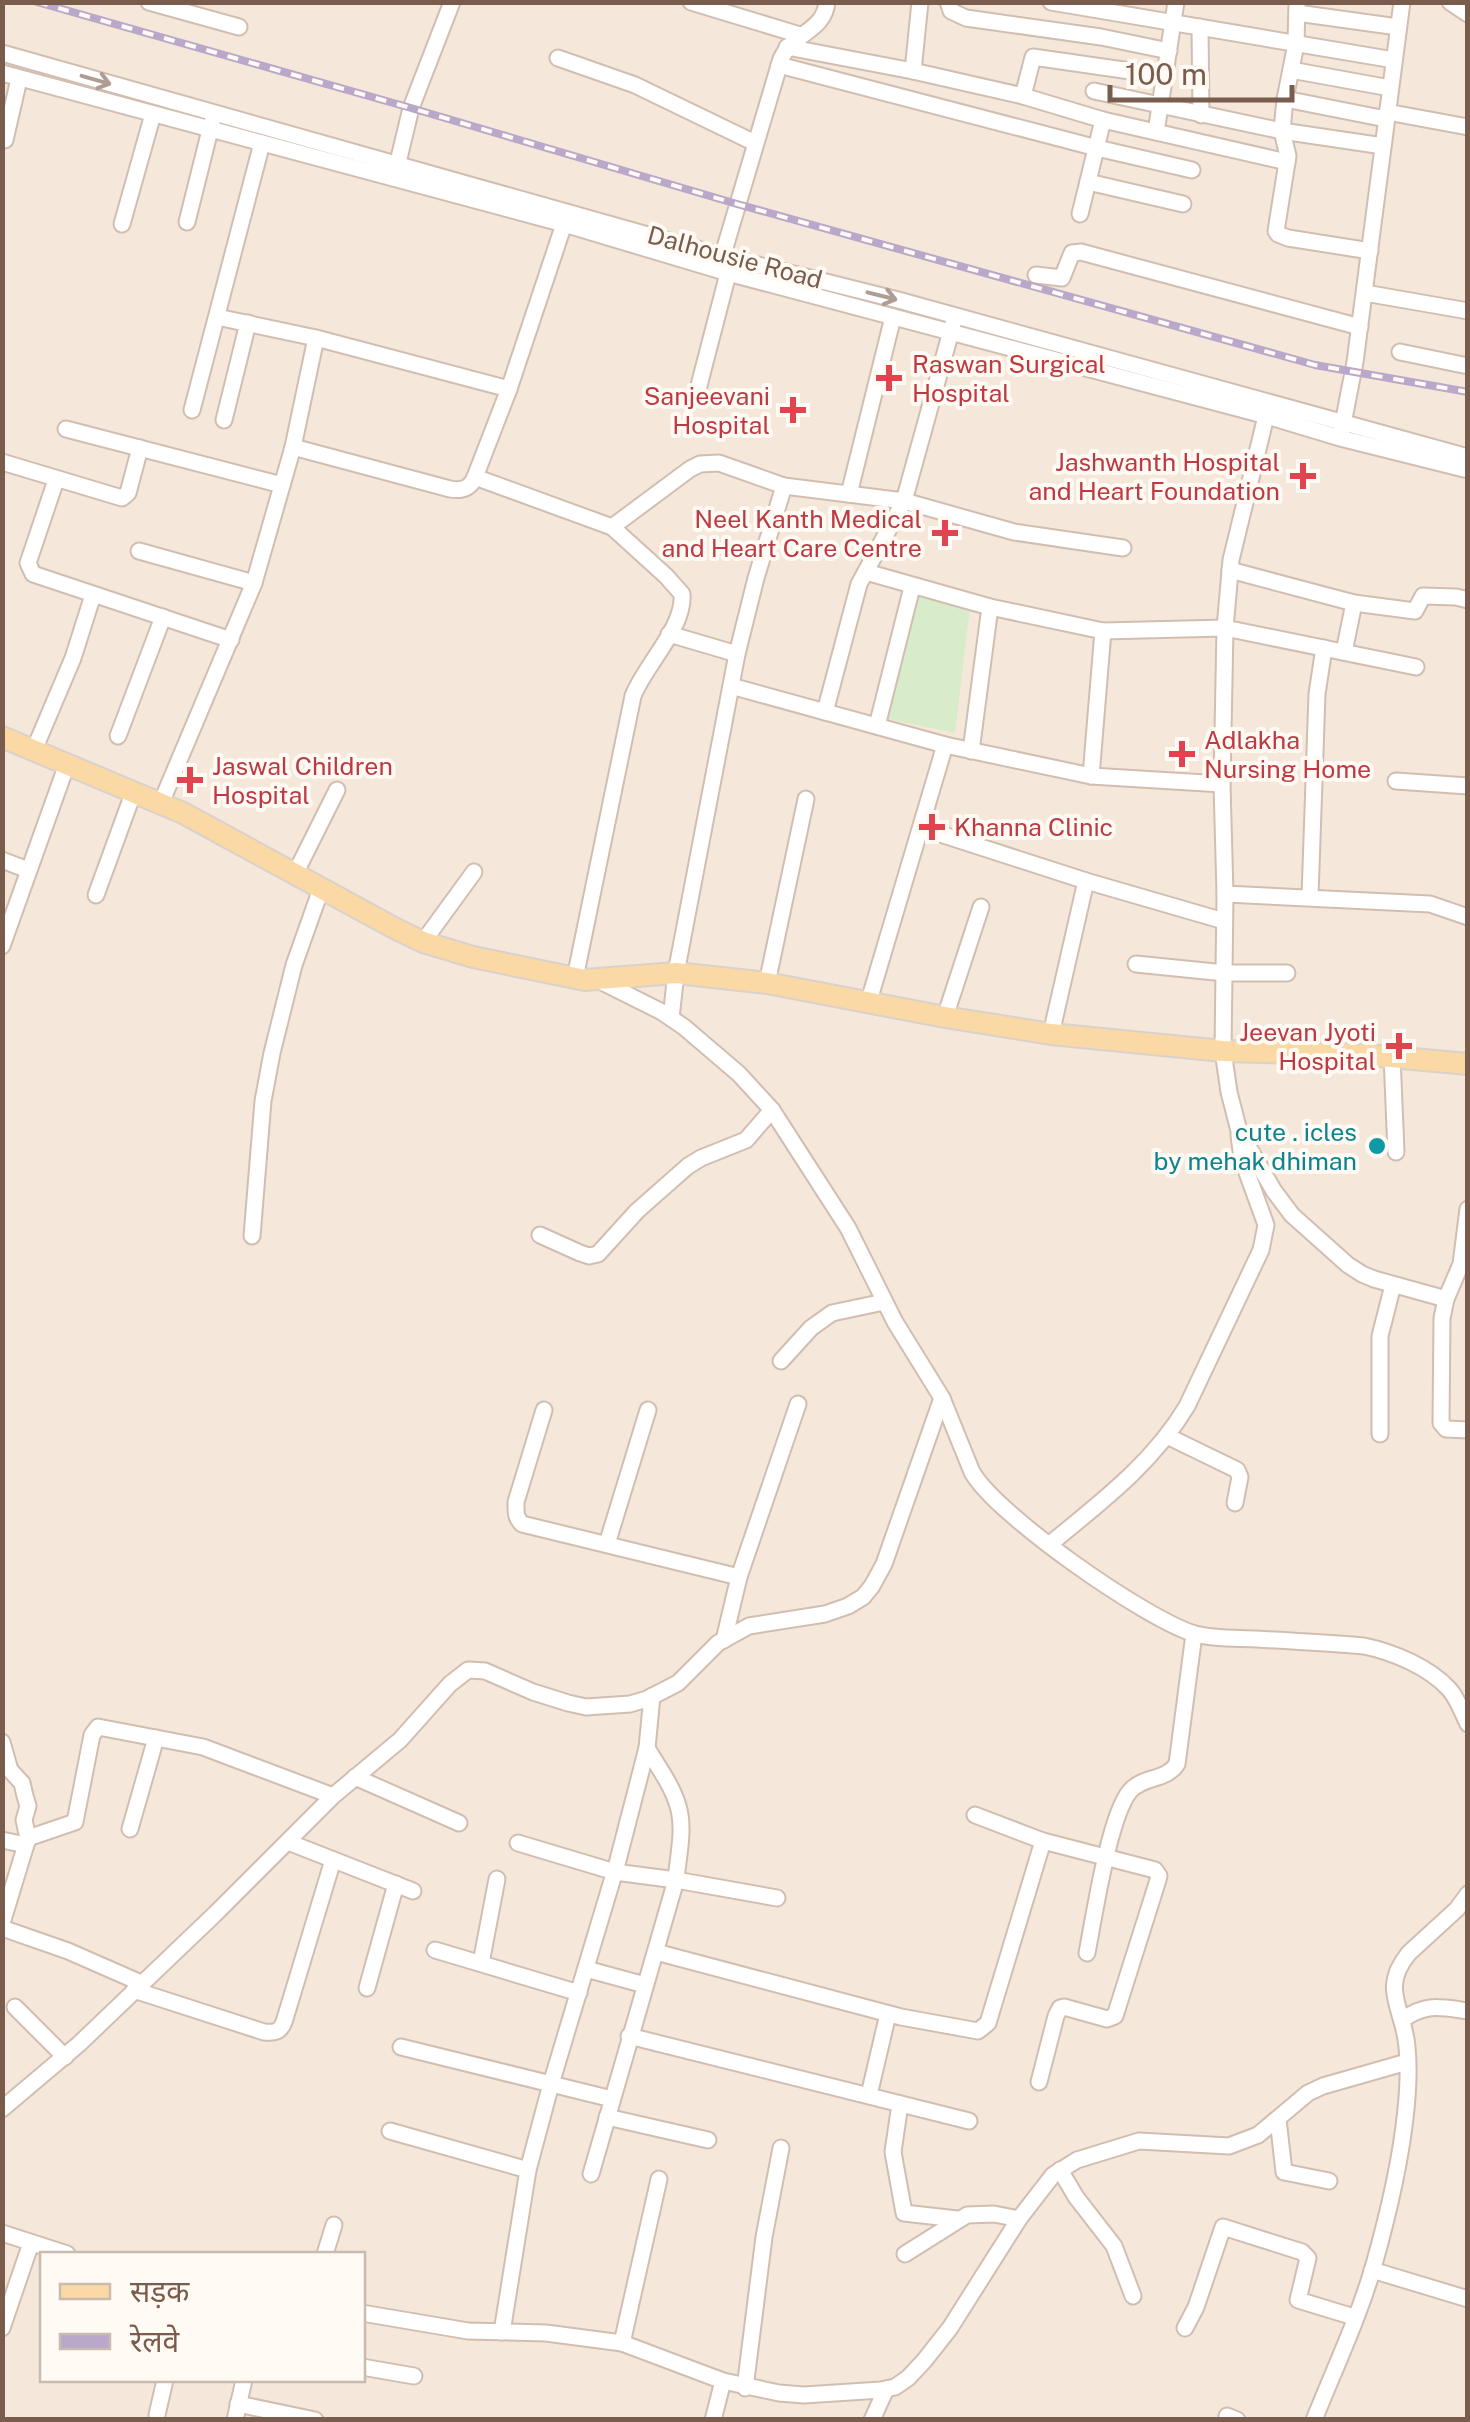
<svg xmlns="http://www.w3.org/2000/svg" width="1470" height="2422" font-family="'Public Sans','Noto Sans Devanagari',sans-serif">
  <rect width="100%" height="100%" fill="#fdf6ec"/>
  <!-- residential -->
  <path fill="#f5e8da" fill-rule="evenodd" d="M3,3H1467V2419L3,2420ZM42,2254H362V2380H42Z"/>
  <!-- green -->
  <path fill="#d8ecc9" d="M914,596L970,608L955,733L887,719Z"/>
  <g fill="none" stroke-linecap="round" stroke-linejoin="round">
    <!-- minor casing -->
    <g stroke="#d1beb0" stroke-width="19">
      <g id="minor">
        <path d="M149,2L239,27"/>
        <path d="M691,2L800,35"/>
        <path d="M948,2L951,11L966,18L1101,37L1169,51"/>
        <path d="M1051,2L1394,60"/>
        <path d="M1297,2L1296,44L1285,99L1282,131L1288,156L1276,231L1278,234L1288,238L1370,251"/>
        <path d="M1450,2L1468,14"/>
        <path d="M1297,13L1398,27"/>
        <path d="M1200,27L1201,115"/>
        <path d="M787,47L913,71L1023,96L1103,120L1287,162"/>
        <path d="M2,53L722,256L898,300L1468,457"/>
        <path d="M558,58L635,85L755,143"/>
        <path d="M779,65L1097,148L1192,170"/>
        <path d="M1291,70L1390,88"/>
        <path d="M913,71L920,2"/>
        <path d="M2,73L564,224L728,273L1267,416L1340,438L1468,470"/>
        <path d="M1094,91L1282,131L1383,146"/>
        <path d="M1023,96L1033,57L1165,76"/>
        <path d="M1285,99L1386,119"/>
        <path d="M1387,112L1468,127"/>
        <path d="M1156,132L1176,2"/>
        <path d="M5,140L19,79"/>
        <path d="M395,175L411,108L452,2"/>
        <path d="M1088,182L1183,204"/>
        <path d="M1080,214L1103,120"/>
        <path d="M187,222L212,122"/>
        <path d="M122,224L153,114"/>
        <path d="M721,261L781,59C793,32 824,32 827,2"/>
        <path d="M1036,275L1062,278L1072,253L1081,252L1360,327"/>
        <path d="M1365,293L1468,311"/>
        <path d="M217,317L316,338L509,389"/>
        <path d="M1400,352L1468,366"/>
        <path d="M696,397L730,266"/>
        <path d="M1268,408L1231,560L1225,628L1222,784L1225,894L1223,1051L1229,1092L1239,1131L1274,1191L1292,1215L1348,1265L1362,1274L1374,1279L1446,1299"/>
        <path d="M192,410L262,143"/>
        <path d="M224,420L248,323"/>
        <path d="M66,429L282,485"/>
        <path d="M1341,434L1355,362L1402,2"/>
        <path d="M293,447L450,489C462,491 470,489 475,477L509,389L564,224"/>
        <path d="M2,462L122,498L128,493L140,448"/>
        <path d="M475,477L612,527L666,576L682,594C685,627 645,665 633,696L575,978"/>
        <path d="M56,480L28,563L33,574L231,640"/>
        <path d="M849,494L893,317"/>
        <path d="M612,527L690,469L700,464L719,463L784,486L904,501L1014,532L1123,548"/>
        <path d="M139,551L254,583"/>
        <path d="M1230,570L1354,603L1415,611L1423,596L1456,597L1468,600"/>
        <path d="M866,572L990,607L1103,631L1091,776"/>
        <path d="M1103,631L1225,628L1416,667"/>
        <path d="M669,634L737,654"/>
        <path d="M1344,652L1354,603"/>
        <path d="M731,686L945,745L1091,776L1222,784"/>
        <path d="M825,712L859,584L904,501L953,324"/>
        <path d="M877,726L912,587"/>
        <path d="M118,736L163,617"/>
        <path d="M34,750L73,658L93,595"/>
        <path d="M971,751L990,607"/>
        <path d="M1396,781L1468,786"/>
        <path d="M161,803L254,583L293,447L316,338"/>
        <path d="M922,828L1086,881L1224,921"/>
        <path d="M2,860L28,870"/>
        <path d="M295,874L337,790"/>
        <path d="M1225,894L1430,904L1468,917"/>
        <path d="M96,895L134,791"/>
        <path d="M1310,897L1317,694L1324,648"/>
        <path d="M423,942L474,872"/>
        <path d="M2,946L67,764"/>
        <path d="M1136,964L1225,973H1287"/>
        <path d="M598,980L662,1012L684,1027L739,1074L772,1110L848,1228L895,1322L942,1398L972,1472C996,1515 1147,1620 1195,1634C1214,1639 1236,1638 1256,1639C1292,1641 1328,1643 1364,1646C1393,1652 1429,1667 1449,1689C1458,1699 1462,1712 1468,1724"/>
        <path d="M767,983L806,799"/>
        <path d="M868,1004L945,745"/>
        <path d="M945,1017L981,907"/>
        <path d="M671,1018L676,973L737,654L756,578L784,486"/>
        <path d="M1051,1034L1086,881"/>
        <path d="M1392,1056L1396,1152"/>
        <path d="M1468,1209L1461,1264L1446,1299L1442,1318L1441,1423L1446,1429L1468,1430"/>
        <path d="M540,1235L580,1253L589,1256L598,1254L637,1211L688,1166L701,1158L746,1140L772,1110"/>
        <path d="M252,1236L263,1101L272,1053L294,965L321,889"/>
        <path d="M781,1361L811,1328L832,1313L884,1302"/>
        <path d="M544,1410L516,1502C516,1511 515,1517 522,1524L739,1577"/>
        <path d="M1380,1434V1336L1393,1285"/>
        <path d="M1167,1436L1237,1470L1240,1477L1235,1503"/>
        <path d="M607,1544L648,1410"/>
        <path d="M1050,1544C1101,1502 1153,1463 1187,1406L1261,1250L1266,1225L1242,1159L1239,1135"/>
        <path d="M724,1640L739,1577L798,1404"/>
        <path d="M2,1742L10,1770L22,1783L25,1796L28,1806L24,1820L28,1838L2,1923"/>
        <path d="M355,1777L459,1823"/>
        <path d="M975,1815L1043,1841"/>
        <path d="M130,1829L156,1738"/>
        <path d="M28,1838L75,1822L92,1735L98,1727L203,1747L333,1796"/>
        <path d="M2,1840L26,1845"/>
        <path d="M288,1842L413,1891"/>
        <path d="M518,1843L615,1872L676,1880L777,1898"/>
        <path d="M2,1928L68,1951L141,1983"/>
        <path d="M435,1950L579,1993"/>
        <path d="M656,1952L901,2017L978,2031L988,2023L1043,1841L1155,1870L1159,1876L1158,1880L1115,2016L1107,2019L1064,2007L1060,2008L1056,2016L1039,2082"/>
        <path d="M1087,1953C1094,1917 1109,1816 1130,1791C1143,1776 1166,1781 1177,1764L1194,1634"/>
        <path d="M481,1963L497,1879"/>
        <path d="M586,1969L645,1985"/>
        <path d="M367,1988L396,1884"/>
        <path d="M134,1990L264,2032C275,2033 280,2032 284,2022L333,1860"/>
        <path d="M15,2007L65,2057"/>
        <path d="M1402,2020C1426,2003 1439,2007 1468,2011"/>
        <path d="M629,2036L969,2121"/>
        <path d="M401,2047L612,2099"/>
        <path d="M869,2095L888,2014"/>
        <path d="M900,2104L893,2152L904,2213L957,2219"/>
        <path d="M2,2109L79,2044L215,1914L333,1796L400,1740L450,1684L468,1670L485,1671L533,1692L568,1703L586,1707L630,1704L647,1699L678,1683L718,1643L749,1626L825,1614L848,1606L863,1597L872,1586L884,1564L942,1398"/>
        <path d="M607,2117L708,2140"/>
        <path d="M1278,2119L1284,2172L1329,2181"/>
        <path d="M390,2131L528,2170"/>
        <path d="M1060,2170L1076,2197L1114,2246L1133,2296"/>
        <path d="M591,2174L676,1880C678,1856 685,1829 678,1806C672,1785 658,1767 647,1748"/>
        <path d="M2,2233L67,2254"/>
        <path d="M325,2254L334,2225"/>
        <path d="M905,2254L967,2215L994,2214L1019,2219"/>
        <path d="M1372,2270L1468,2299"/>
        <path d="M362,2313L468,2331L546,2333L622,2343L723,2381L779,2393L804,2395L881,2390L895,2387L908,2378L924,2361L950,2328L1019,2219L1053,2175L1077,2160L1139,2141L1229,2146L1258,2135L1308,2093L1323,2086L1407,2062"/>
        <path d="M2,2328L31,2243"/>
        <path d="M1185,2328L1196,2307L1223,2227L1302,2252L1308,2258L1298,2300L1354,2317"/>
        <path d="M502,2332L528,2170L551,2084L617,1864L647,1748L652,1696"/>
        <path d="M622,2343L659,2179"/>
        <path d="M362,2367L414,2376"/>
        <path d="M745,2388L764,2237L781,2148"/>
        <path d="M238,2404L315,2420"/>
        <path d="M157,2415L165,2380"/>
        <path d="M1227,2416L1237,2420"/>
        <path d="M235,2420L244,2380"/>
        <path d="M713,2420L723,2381"/>
        <path d="M872,2420L886,2389"/>
        <path d="M1314,2420C1334,2370 1358,2319 1373,2268C1387,2219 1401,2160 1406,2109C1408,2089 1409,2067 1407,2047C1404,2008 1379,1989 1409,1953L1457,1909L1468,1894"/>
      </g>
    </g>
    <!-- major casing -->
    <g stroke="#dad1cd" stroke-width="24">
      <path id="major" d="M2,737L183,813L396,929L423,942L473,957L585,980L676,973L767,983L945,1017L1051,1034L1223,1051L1369,1055L1468,1064"/>
    </g>
    <!-- minor -->
    <use href="#minor" stroke="#fff" stroke-width="15"/>
    <!-- major -->
    <use href="#major" stroke="#fbd9a5" stroke-width="20"/>
    <!-- rail casing -->
    <g stroke="#b9a8c9" stroke-width="8">
      <path id="rail" d="M37,2L411,108L737,204L1315,365L1468,392"/>
    </g>
    <!-- rail -->
    <use href="#rail" stroke="#fffaf3" stroke-width="4" stroke-dasharray="11" stroke-linecap="butt"/>
  </g>
  <!-- one-way arrows -->
  <defs><path id="oneway-shaft" d="M-6 0H5M1.5-3L5.5 0L1.5 3" fill="none" stroke-width="1.6" stroke-linecap="round" stroke-linejoin="round" transform="scale(2.5)"/></defs>
  <g stroke="#af9d94">
    <use href="#oneway-shaft" transform="translate(96 80) rotate(16)"/>
    <use href="#oneway-shaft" transform="translate(882 296) rotate(14)"/>
  </g>
  <!-- markers -->
  <g fill="#e0444e" stroke="#fffaf3" stroke-width="4">
    <path d="M884 363h10v10h10v10h-10v10h-10v-10h-10v-10h10z"/>
    <path d="M788 395h10v10h10v10h-10v10h-10v-10h-10v-10h10z"/>
    <path d="M1298 461h10v10h10v10h-10v10h-10v-10h-10v-10h10z"/>
    <path d="M940 518h10v10h10v10h-10v10h-10v-10h-10v-10h10z"/>
    <path d="M1177 739h10v10h10v10h-10v10h-10v-10h-10v-10h10z"/>
    <path d="M185 765h10v10h10v10h-10v10h-10v-10h-10v-10h10z"/>
    <path d="M927 812h10v10h10v10h-10v10h-10v-10h-10v-10h10z"/>
    <path d="M1394 1031h10v10h10v10h-10v10h-10v-10h-10v-10h10z"/>
  </g>
  <circle fill="#0f9aa8" stroke="#fffaf3" stroke-width="4" cx="1377" cy="1146" r="10"/>
  <g text-anchor="middle" stroke-width="8" stroke-linejoin="round" paint-order="stroke">
    <!-- street labels -->
    <g font-size="25" fill="#7a5c4d" stroke="#fffaf3">
      <text transform="translate(735 257) rotate(15)" y="9">Dalhousie Road</text>
    </g>
    <!-- health labels -->
    <g font-size="25" fill="#be3a42" stroke="#fffaf3" text-anchor="start">
      <text x="912" y="373">Raswan Surgical<tspan x="912" dy="29">Hospital</tspan></text>
      <text x="770" y="405" text-anchor="end">Sanjeevani<tspan x="770" dy="29">Hospital</tspan></text>
      <text x="1280" y="471" text-anchor="end">Jashwanth Hospital<tspan x="1280" dy="29">and Heart Foundation</tspan></text>
      <text x="922" y="528" text-anchor="end">Neel Kanth Medical<tspan x="922" dy="29">and Heart Care Centre</tspan></text>
      <text x="1204" y="749">Adlakha<tspan x="1204" dy="29">Nursing Home</tspan></text>
      <text x="212" y="775">Jaswal Children<tspan x="212" dy="29">Hospital</tspan></text>
      <text x="954" y="836">Khanna Clinic</text>
      <text x="1376" y="1041" text-anchor="end">Jeevan Jyoti<tspan x="1376" dy="29">Hospital</tspan></text>
    </g>
    <!-- culture labels -->
    <g font-size="25" fill="#0d838f" stroke="#fffaf3" text-anchor="end">
      <text x="1357" y="1141">cute . icles<tspan x="1357" dy="29">by mehak dhiman</tspan></text>
    </g>
  </g>
  <!-- border -->
  <rect width="1470" height="2422" fill="none" stroke="#7a5c4d" stroke-width="10"/>
  <!-- legend -->
  <rect x="40" y="2252" width="325" height="130" fill="#fffaf3" stroke="#cabbb1" stroke-width="2.5"/>
  <rect x="60" y="2284" width="50" height="15" fill="#fbd9a5" stroke="#cabbb1" stroke-width="2.5"/>
  <text x="130" y="2302" font-size="30" fill="#7a5c4d">सड़क</text>
  <rect x="60" y="2334" width="50" height="15" fill="#b9a8c9" stroke="#cabbb1" stroke-width="2.5"/>
  <text x="130" y="2352" font-size="30" fill="#7a5c4d">रेलवे</text>
  <!-- scale -->
  <path d="M1110 85v15h182v-15" fill="none" stroke="#7a5c4d" stroke-width="5"/>
  <text x="1125" y="85" font-size="30" fill="#7a5c4d" stroke="#fffaf3" stroke-width="8" paint-order="stroke">100 m</text>
</svg>
